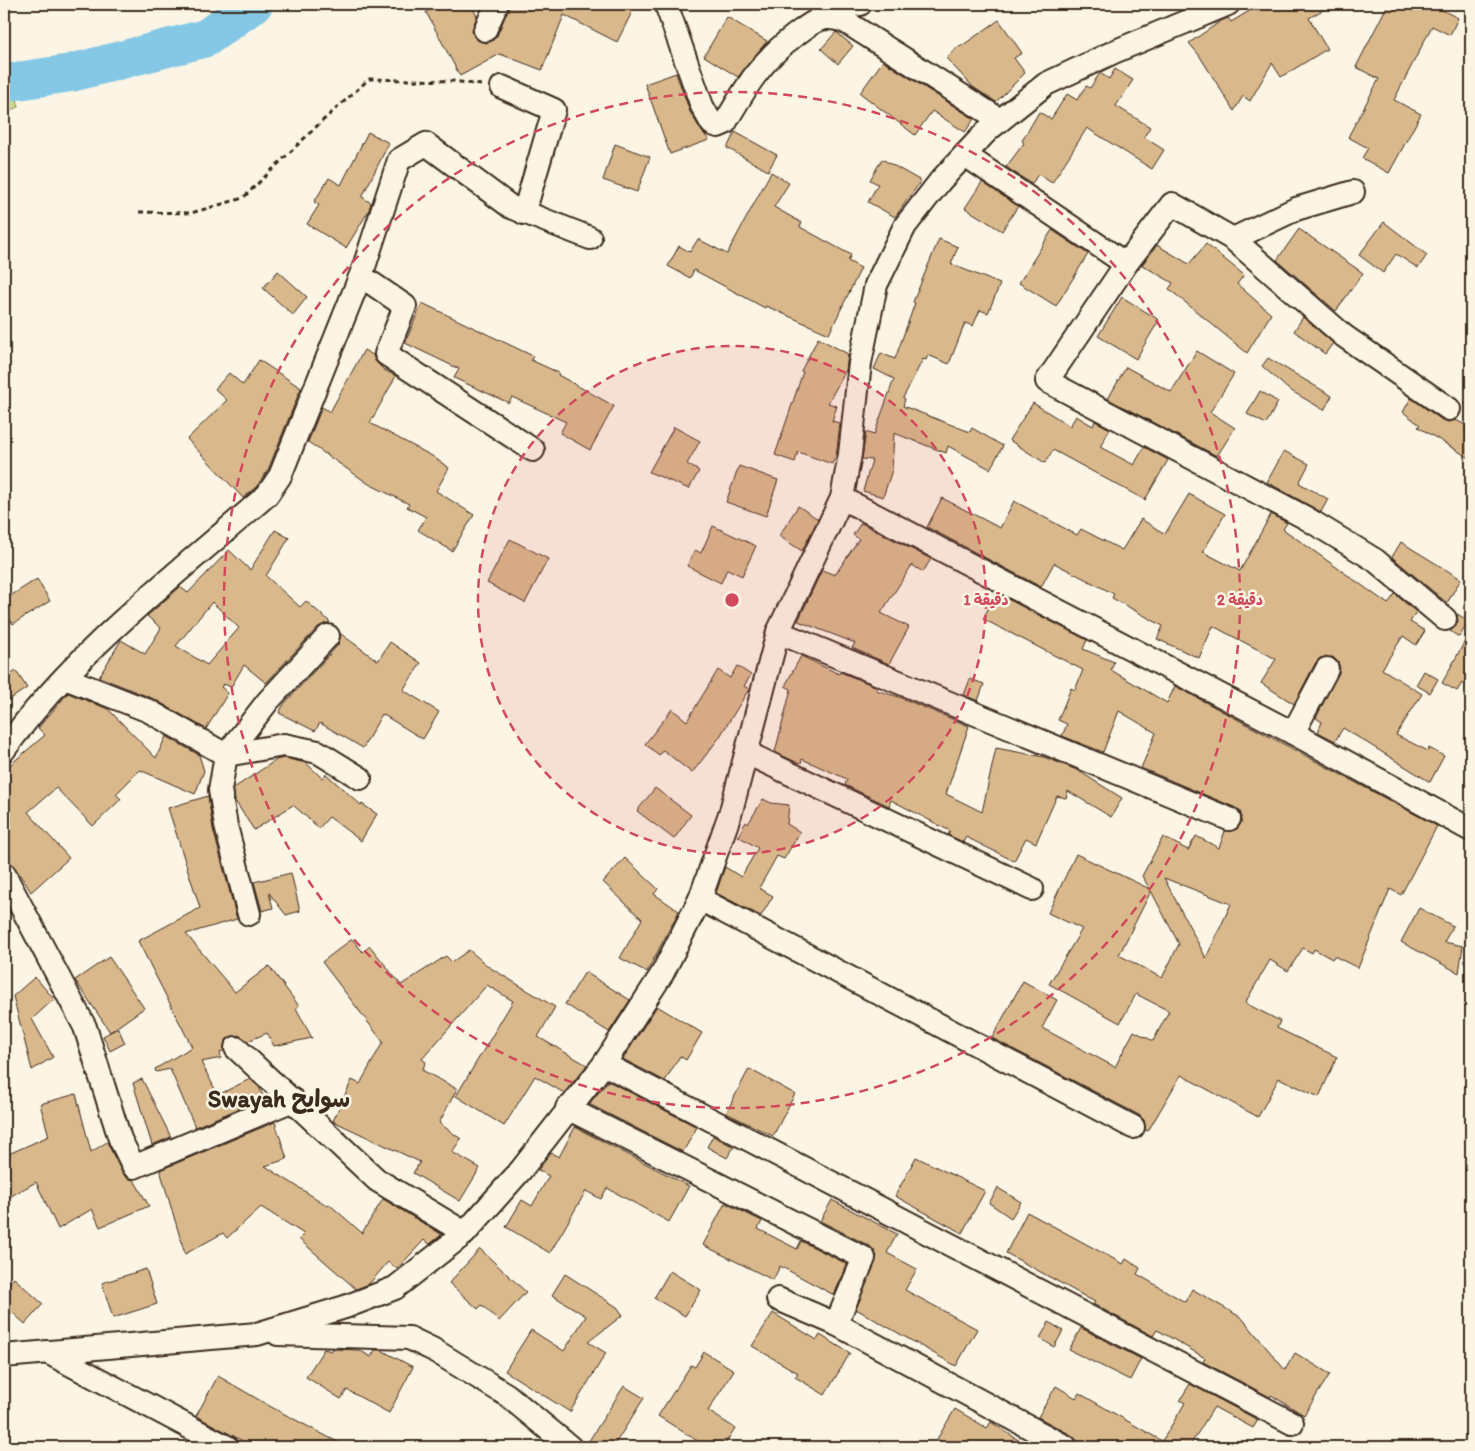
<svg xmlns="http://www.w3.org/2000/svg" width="1475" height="1451" font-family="Itim,'Playpen Sans Arabic',sans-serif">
  <rect width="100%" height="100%" fill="#fcf5e5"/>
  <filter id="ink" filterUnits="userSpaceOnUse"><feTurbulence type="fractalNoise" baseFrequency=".02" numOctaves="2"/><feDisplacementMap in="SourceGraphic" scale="10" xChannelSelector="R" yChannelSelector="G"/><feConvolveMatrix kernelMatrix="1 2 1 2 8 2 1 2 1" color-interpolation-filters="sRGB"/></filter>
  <g filter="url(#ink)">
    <!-- green -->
    <path fill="#cdd98c" stroke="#848255" d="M4,49L19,107L4,112Z"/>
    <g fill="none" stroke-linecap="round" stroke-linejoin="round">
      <!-- river -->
      <path stroke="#85c8e6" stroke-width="38" d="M4,83L71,73L206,38L254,4"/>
    </g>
    <!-- building -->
    <g fill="#d9b88c" stroke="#3b2a1e" fill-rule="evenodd">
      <path d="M440,4H470L477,16L472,31L474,37L486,43L492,41L497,36L510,4H636L617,42L564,15L542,70L500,54L460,76L426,12Z"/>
      <path d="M1261,4H1333L1309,18L1327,49L1281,77L1272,63L1250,101L1243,96L1234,111L1199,55L1189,43L1221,21L1228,18L1231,22Z"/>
      <path d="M1388,4H1443L1440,9L1458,18L1450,35L1432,26L1394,100L1421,114L1389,173L1362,158L1368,148L1348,137L1379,79L1356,67Z"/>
      <path d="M727,17L767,41L738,77L704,56Z"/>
      <path d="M999,20L1022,53L1014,58L1025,73L996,102L973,87L946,58L959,46L960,47Z"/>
      <path d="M836,32L853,46L838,64L821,49Z"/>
      <path d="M883,61L974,119L965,132L932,111L915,135L860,93Z"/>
      <path d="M1115,69L1133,80L1116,106L1150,127L1144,137L1164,150L1152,169L1087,128L1052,183L1038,174L1032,184L1006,167L1024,143L1022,141L1039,112L1051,119L1067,94L1077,100L1086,86L1090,88L1100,73L1109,79Z"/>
      <path d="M676,73L690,112L701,130L709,140L670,154L645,84Z"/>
      <path d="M368,132L389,143L362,197L371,203L368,212L346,248L307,224L319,205L314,202L329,178L341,185Z"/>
      <path d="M735,132L777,155L768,171L727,148Z"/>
      <path d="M615,144L650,157L637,192L603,180Z"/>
      <path d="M882,159L921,181L895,217L868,202L878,184L870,180Z"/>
      <path d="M771,172L789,183L774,207L802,223L800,227L851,255L848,261L861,268L829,334L766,306L765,308L694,270L690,278L668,266L679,246L690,252L698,239L727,254Z"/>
      <path d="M982,182L1018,206L1002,231L965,208Z"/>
      <path d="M1384,222L1427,255L1418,268L1396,254L1383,273L1359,255Z"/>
      <path d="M1299,229L1363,273L1336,311L1277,260Z"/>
      <path d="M1052,230L1088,254L1056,306L1019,283Z"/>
      <path d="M939,239L958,247L951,264L1000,284L988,313L980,310L973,326L965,323L949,364L928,355L926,360L923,359L903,398L905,399L903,406L970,432L972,428L1003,446L990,469L948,446L946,453L894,433L892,470L883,497L863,491L872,460L862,459L866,432L874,435L894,379L874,369L881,353L895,359L915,303L913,302Z"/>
      <path d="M1206,244L1244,275L1237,284L1271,314L1247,353L1169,289L1173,283L1142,265L1157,245L1189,264Z"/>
      <path d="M278,271L307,297L293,315L263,288Z"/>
      <path d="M1122,297L1159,320L1136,359L1098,336Z"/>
      <path d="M422,303L533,356L531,360L559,373L558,375L614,406L590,450L560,433L566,422L512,397L509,403L454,378L459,369L405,343Z"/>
      <path d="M1303,317L1333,343L1325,354L1294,331Z"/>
      <path d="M818,338L848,354L846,370L828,403L837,406L832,421L840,423L836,457L832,464L798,452L795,462L775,455L803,372L801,371Z"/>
      <path d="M364,350L373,355L375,361L384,370L396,376L370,423L432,456L449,468L436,491L474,515L452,551L418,530L426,517L407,507L409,504L369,484L308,442L322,407L330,412Z"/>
      <path d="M1197,351L1234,374L1210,412L1235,428L1217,456L1108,399L1126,367L1171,392Z"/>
      <path d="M1268,358L1332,396L1324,410L1288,389L1262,366Z"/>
      <path d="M259,360L301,388L268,470L257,486L243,498L187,439L227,400L215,389L229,373L243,385Z"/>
      <path d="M1260,391L1278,402L1266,424L1247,414Z"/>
      <path d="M1411,398L1442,420L1448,422L1456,420L1471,428V459L1418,427L1420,425L1403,412Z"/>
      <path d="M1033,403L1070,426L1076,416L1093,426L1095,421L1110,429L1100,447L1134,465L1144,447L1168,460L1145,500L1053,450L1045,463L1009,440Z"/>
      <path d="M674,427L700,441L687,464L699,471L689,489L649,472Z"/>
      <path d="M1284,451L1309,464L1299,483L1328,499L1321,512L1267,482Z"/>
      <path d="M739,466L778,480L766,516L726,502Z"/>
      <path d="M1189,494L1225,514L1203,552L1240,571L1271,514L1287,523L1283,529L1388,604L1395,594L1416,612L1410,622L1425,631L1416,645L1403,636L1382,669L1422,694L1396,735L1428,751L1429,748L1444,756L1430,782L1343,728L1335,741L1318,732L1322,722L1316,718L1340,669L1338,662L1333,657L1320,658L1316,662L1294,704L1261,683L1276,659L1213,626L1199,658L1157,639L1163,626L1112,598L1114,594L1054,563L1041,587L927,527L942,498L1000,528L1014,501L1077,535L1081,529L1122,550L1141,519L1165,534Z"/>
      <path d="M798,506L818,519L802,551L779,536Z"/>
      <path d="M861,523L931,559L923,572L912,565L881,613L909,627L889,664L852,648L855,643L798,621L822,570L835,575L859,539L853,535Z"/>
      <path d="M713,526L756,546L742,576L727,569L721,583L687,566L695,550L701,553Z"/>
      <path d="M275,530L289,538L266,576L300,607L306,601L330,622L318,627L266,683L244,665L231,687L224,684L221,687L228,693L206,729L154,699L99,677L121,640L145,654L161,628L147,616L180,587L188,593L229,550L250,570ZM212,602L239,628L207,665L176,646Z"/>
      <path d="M510,539L548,559L525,603L487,583Z"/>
      <path d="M1401,542L1461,579L1447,603L1392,557Z"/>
      <path d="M37,579L50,601L13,624L4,609V600Z"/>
      <path d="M996,593L1087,640L1083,649L1114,662L1111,670L1167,703L1175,686L1437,826L1401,895L1390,889L1358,968L1334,956L1332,959L1314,949L1312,953L1303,948L1288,971L1270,960L1245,1003L1280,1021L1277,1028L1337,1057L1319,1097L1279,1078L1258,1117L1181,1075L1148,1131L1145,1130L1144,1120L1139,1115L992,1038L1023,981L1057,1000L1042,1028L1115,1067L1134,1031L1153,1041L1169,1011L1136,994L1120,1023L1049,984L1082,929L1048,913L1076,854L1150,889L1142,876L1163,837L1188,850L1196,836L1219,848L1225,831L1237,829L1242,818L1240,811L1234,807L1141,768L1156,733L1119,711L1103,752L1062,736L1067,724L1058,720L1071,688L1075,690L1083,670L983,619ZM1164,878L1231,904L1206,958ZM1151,891L1179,944L1162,978L1119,955Z"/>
      <path d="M1457,614L1469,621L1459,637L1450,631L1458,622Z"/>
      <path d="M1471,630V688L1462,683L1457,691L1442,683Z"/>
      <path d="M341,634L378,661L390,642L421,663L403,690L439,712L423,739L382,714L363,748L320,723L315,731L279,713L284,704L338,645Z"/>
      <path d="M801,656L839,674L840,672L877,687L876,690L899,697L969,726L946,794L982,812L996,748L1044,757L1077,770L1122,798L1111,817L1068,791L1066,798L1057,796L1036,843L1026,838L1014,861L966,837L963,842L948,835L950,831L891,800L889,806L845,785L847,779L802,759L801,763L796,762L775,752L791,689L785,686Z"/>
      <path d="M737,666L751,675L744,686L749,689L719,738L692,773L663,750L659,755L645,744L672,709L687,721L718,670L730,678Z"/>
      <path d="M16,671L27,688L4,703V679Z"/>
      <path d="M1424,671L1438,679L1430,693L1416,685Z"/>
      <path d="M970,679L984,684L978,701L964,695Z"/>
      <path d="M68,693L108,709L156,758L166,736L199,755L204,771L195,794L140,770L116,794L121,799L93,826L56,788L28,812L69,858L31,892L15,867L11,863L4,861V770L45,735L38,728Z"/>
      <path d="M284,758L306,763L322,778L326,774L361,805L362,804L377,814L361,841L329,817L319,828L293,805L254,830L235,801L234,788L276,760Z"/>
      <path d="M655,788L691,815L674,839L637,811Z"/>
      <path d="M208,796L213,829L237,919L186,934L235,992L269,966L299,1006L296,1008L312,1038L274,1046L267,1033L248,1041L238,1035L227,1039L223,1051L220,1052L221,1058L201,1062L218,1095L250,1079L259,1087L264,1098L195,1127L170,1069L156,1072L155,1069L192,1047L138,941L200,908L168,808Z"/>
      <path d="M763,799L771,803L789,805L787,824L800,832L784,859L777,856L759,888L773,896L761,916L716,893L725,867L741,877L758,848L738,836L746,822L748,824Z"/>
      <path d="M625,858L658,889L654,894L679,911L647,972L620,958L642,919L603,882Z"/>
      <path d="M291,873L300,911L286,915L269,893L273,908L262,911L254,882Z"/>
      <path d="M1419,908L1453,926L1444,942L1463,946L1459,973L1401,942Z"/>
      <path d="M352,939L363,952L370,946L401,985L446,956L452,962L469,950L489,967L555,1007L538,1037L587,1065L564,1093L535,1076L504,1126L456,1096L513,1001L487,985L422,1059L426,1062L422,1070L457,1089L439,1123L461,1139L452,1152L480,1168L460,1201L413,1173L420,1162L333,1121L352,1080L360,1084L383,1042L322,962Z"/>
      <path d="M109,957L144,1008L110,1032L75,980Z"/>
      <path d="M585,972L630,1000L609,1032L565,1004Z"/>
      <path d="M35,977L54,999L32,1019L53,1057L32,1070L13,996Z"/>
      <path d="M657,1006L702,1033L686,1060L680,1056L665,1081L623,1059Z"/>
      <path d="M118,1028L125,1043L110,1051L103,1036Z"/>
      <path d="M749,1069L795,1094L773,1136L726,1113Z"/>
      <path d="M142,1079L171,1137L152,1145L133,1083Z"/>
      <path d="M608,1081L697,1127L683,1152L589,1104Z"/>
      <path d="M76,1094L91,1152L107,1142L122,1173L127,1178L134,1180L149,1206L100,1227L92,1209L58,1229L36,1182L4,1200V1156L49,1136L40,1104Z"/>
      <path d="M275,1122L287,1159L265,1166L328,1206L329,1204L362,1233L383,1199L441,1234L440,1236L430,1244L424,1240L397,1269L388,1262L369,1284L356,1289L299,1239L304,1234L261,1207L227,1238L223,1233L185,1254L160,1170Z"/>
      <path d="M575,1127L689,1186L669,1222L607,1188L601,1199L586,1191L550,1253L506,1227L522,1200L532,1206L549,1176L538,1170L551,1153L559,1157Z"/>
      <path d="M713,1136L734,1147L727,1158L707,1147Z"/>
      <path d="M916,1157L985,1191L962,1233L895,1196Z"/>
      <path d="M998,1188L1021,1202L1011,1218L989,1203Z"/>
      <path d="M832,1200L897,1234L887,1253L917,1269L905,1290L977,1329L956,1366L856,1309L877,1256L870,1246L820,1221Z"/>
      <path d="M725,1203L762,1221L758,1229L797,1249L801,1241L847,1264L834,1295L780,1266L773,1280L703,1245Z"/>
      <path d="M1027,1212L1123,1264L1126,1259L1140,1268L1137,1274L1185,1302L1192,1289L1242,1318L1285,1370L1295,1353L1330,1374L1304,1415L1271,1395L1270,1397L1203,1362L1205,1358L1161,1332L1157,1330L1153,1336L1093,1304L1095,1302L1006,1253Z"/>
      <path d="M480,1249L526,1292L499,1321L482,1305L478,1309L449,1283Z"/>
      <path d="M146,1269L157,1304L113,1318L102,1283Z"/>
      <path d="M670,1271L701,1290L685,1316L654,1298Z"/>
      <path d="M565,1274L617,1307L623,1315L588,1342L606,1353L570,1412L505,1371L531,1330L564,1351L586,1316L552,1295Z"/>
      <path d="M14,1278L43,1304L25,1324L13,1313L4,1322V1289Z"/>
      <path d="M773,1313L817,1340L820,1335L850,1353L825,1395L795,1377L798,1373L752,1346Z"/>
      <path d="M1049,1322L1063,1331L1054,1347L1040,1338Z"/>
      <path d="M1081,1328L1141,1359L1130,1380L1069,1350Z"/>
      <path d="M324,1349L331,1351L332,1349L359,1350L371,1357L375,1350H381L413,1367L389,1413L347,1390L341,1399L306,1377Z"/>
      <path d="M704,1352L734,1370L708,1411L735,1428L723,1447H707L658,1416L691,1365L695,1367Z"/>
      <path d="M218,1376L273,1408L347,1447H254L196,1416Z"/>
      <path d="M1190,1384L1258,1420L1253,1428L1214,1407L1189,1447H1079L1077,1441L1073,1436L1038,1417L1056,1386L1076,1398L1079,1393L1162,1441L1185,1403L1180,1400Z"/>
      <path d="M624,1386L644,1398L613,1447H585Z"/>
      <path d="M955,1409L987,1428L991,1422L1023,1443L1025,1440L1039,1447H951L937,1439Z"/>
    </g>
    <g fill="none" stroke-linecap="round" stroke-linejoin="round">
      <!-- minor casing -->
      <g stroke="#3b2a1e" stroke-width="26">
        <g id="minor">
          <path d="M666,4L702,106L712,124L718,126L725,123C746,87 760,62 794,36C813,22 822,12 846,22L1000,120"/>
          <path d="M819,18L841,6L860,4"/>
          <path d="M485,30L497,4"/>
          <path d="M502,87L554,110L524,213"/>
          <path d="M965,155L1126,264"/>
          <path d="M1233,239L1296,209L1353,192"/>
          <path d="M361,276L405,306L386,354L533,450"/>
          <path d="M842,498L1293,733L1471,830"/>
          <path d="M1445,619L1375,560L1306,518L1047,381L1126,264L1172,204L1233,239L1344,336L1449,409"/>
          <path d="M778,632L1229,819"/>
          <path d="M65,678L149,711L226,755L284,745L318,752L360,778"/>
          <path d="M1293,733L1327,669"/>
          <path d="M4,750C75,651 176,575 267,495L280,476L364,267L399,160L426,144L511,207L590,238"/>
          <path d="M747,753L1032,889"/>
          <path d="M4,874L85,1027L120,1139L134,1167L293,1100"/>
          <path d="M700,899L1133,1127"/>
          <path d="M249,914L226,826L220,790L226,755L268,701L328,636"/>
          <path d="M236,1048L377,1180L465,1233"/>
          <path d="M604,1064L1292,1423"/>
          <path d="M567,1108L864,1258L836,1324"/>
          <path d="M778,1299L836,1324L1066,1447"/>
          <path d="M278,1334L409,1338L432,1349L507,1395L570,1447"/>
          <path d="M47,1352L227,1447"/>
          <path d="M4,1356L257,1334L345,1307L395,1288L465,1233L521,1170L604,1064L662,974L700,899L731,811L778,632L842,498L850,454L860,363L876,285L905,226L941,180L988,130L1046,84L1116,51L1228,4"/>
        </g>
      </g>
      <!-- path -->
      <path stroke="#3b2a1e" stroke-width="3" stroke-dasharray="5 4" stroke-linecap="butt" d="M139,212L191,213L243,198L319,124L369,79L453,81L481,85"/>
      <!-- minor -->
      <use href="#minor" stroke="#fcf5e5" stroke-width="22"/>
    </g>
  </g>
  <!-- distance rings -->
  <circle cx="732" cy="600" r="254" fill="#d1495b" fill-opacity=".12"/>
  <g fill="none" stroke="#d1495b" stroke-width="2.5" stroke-dasharray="9 6">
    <circle cx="732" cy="600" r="254"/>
    <circle cx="732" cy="600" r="508"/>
  </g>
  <g text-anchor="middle" stroke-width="5" stroke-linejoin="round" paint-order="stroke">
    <!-- quarter labels -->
    <g font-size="24" font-weight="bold" fill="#3b2a1e" stroke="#fcf5e5">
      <text x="279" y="1107">Swayah سوايح</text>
    </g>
  </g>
  <circle cx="732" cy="600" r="8" fill="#d1495b" stroke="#fcf5e5" stroke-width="2.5"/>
  <g font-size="15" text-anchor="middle" font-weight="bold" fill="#d1495b" stroke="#fcf5e5" stroke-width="5" stroke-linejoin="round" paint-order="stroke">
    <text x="986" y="605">1 دقيقة</text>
    <text x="1240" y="605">2 دقيقة</text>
  </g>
  <!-- margin -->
  <rect width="1475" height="1451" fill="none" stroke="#fcf5e5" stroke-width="20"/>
  <rect x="10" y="10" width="1455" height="1431" fill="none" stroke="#3b2a1e" stroke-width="2" filter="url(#ink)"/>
</svg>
